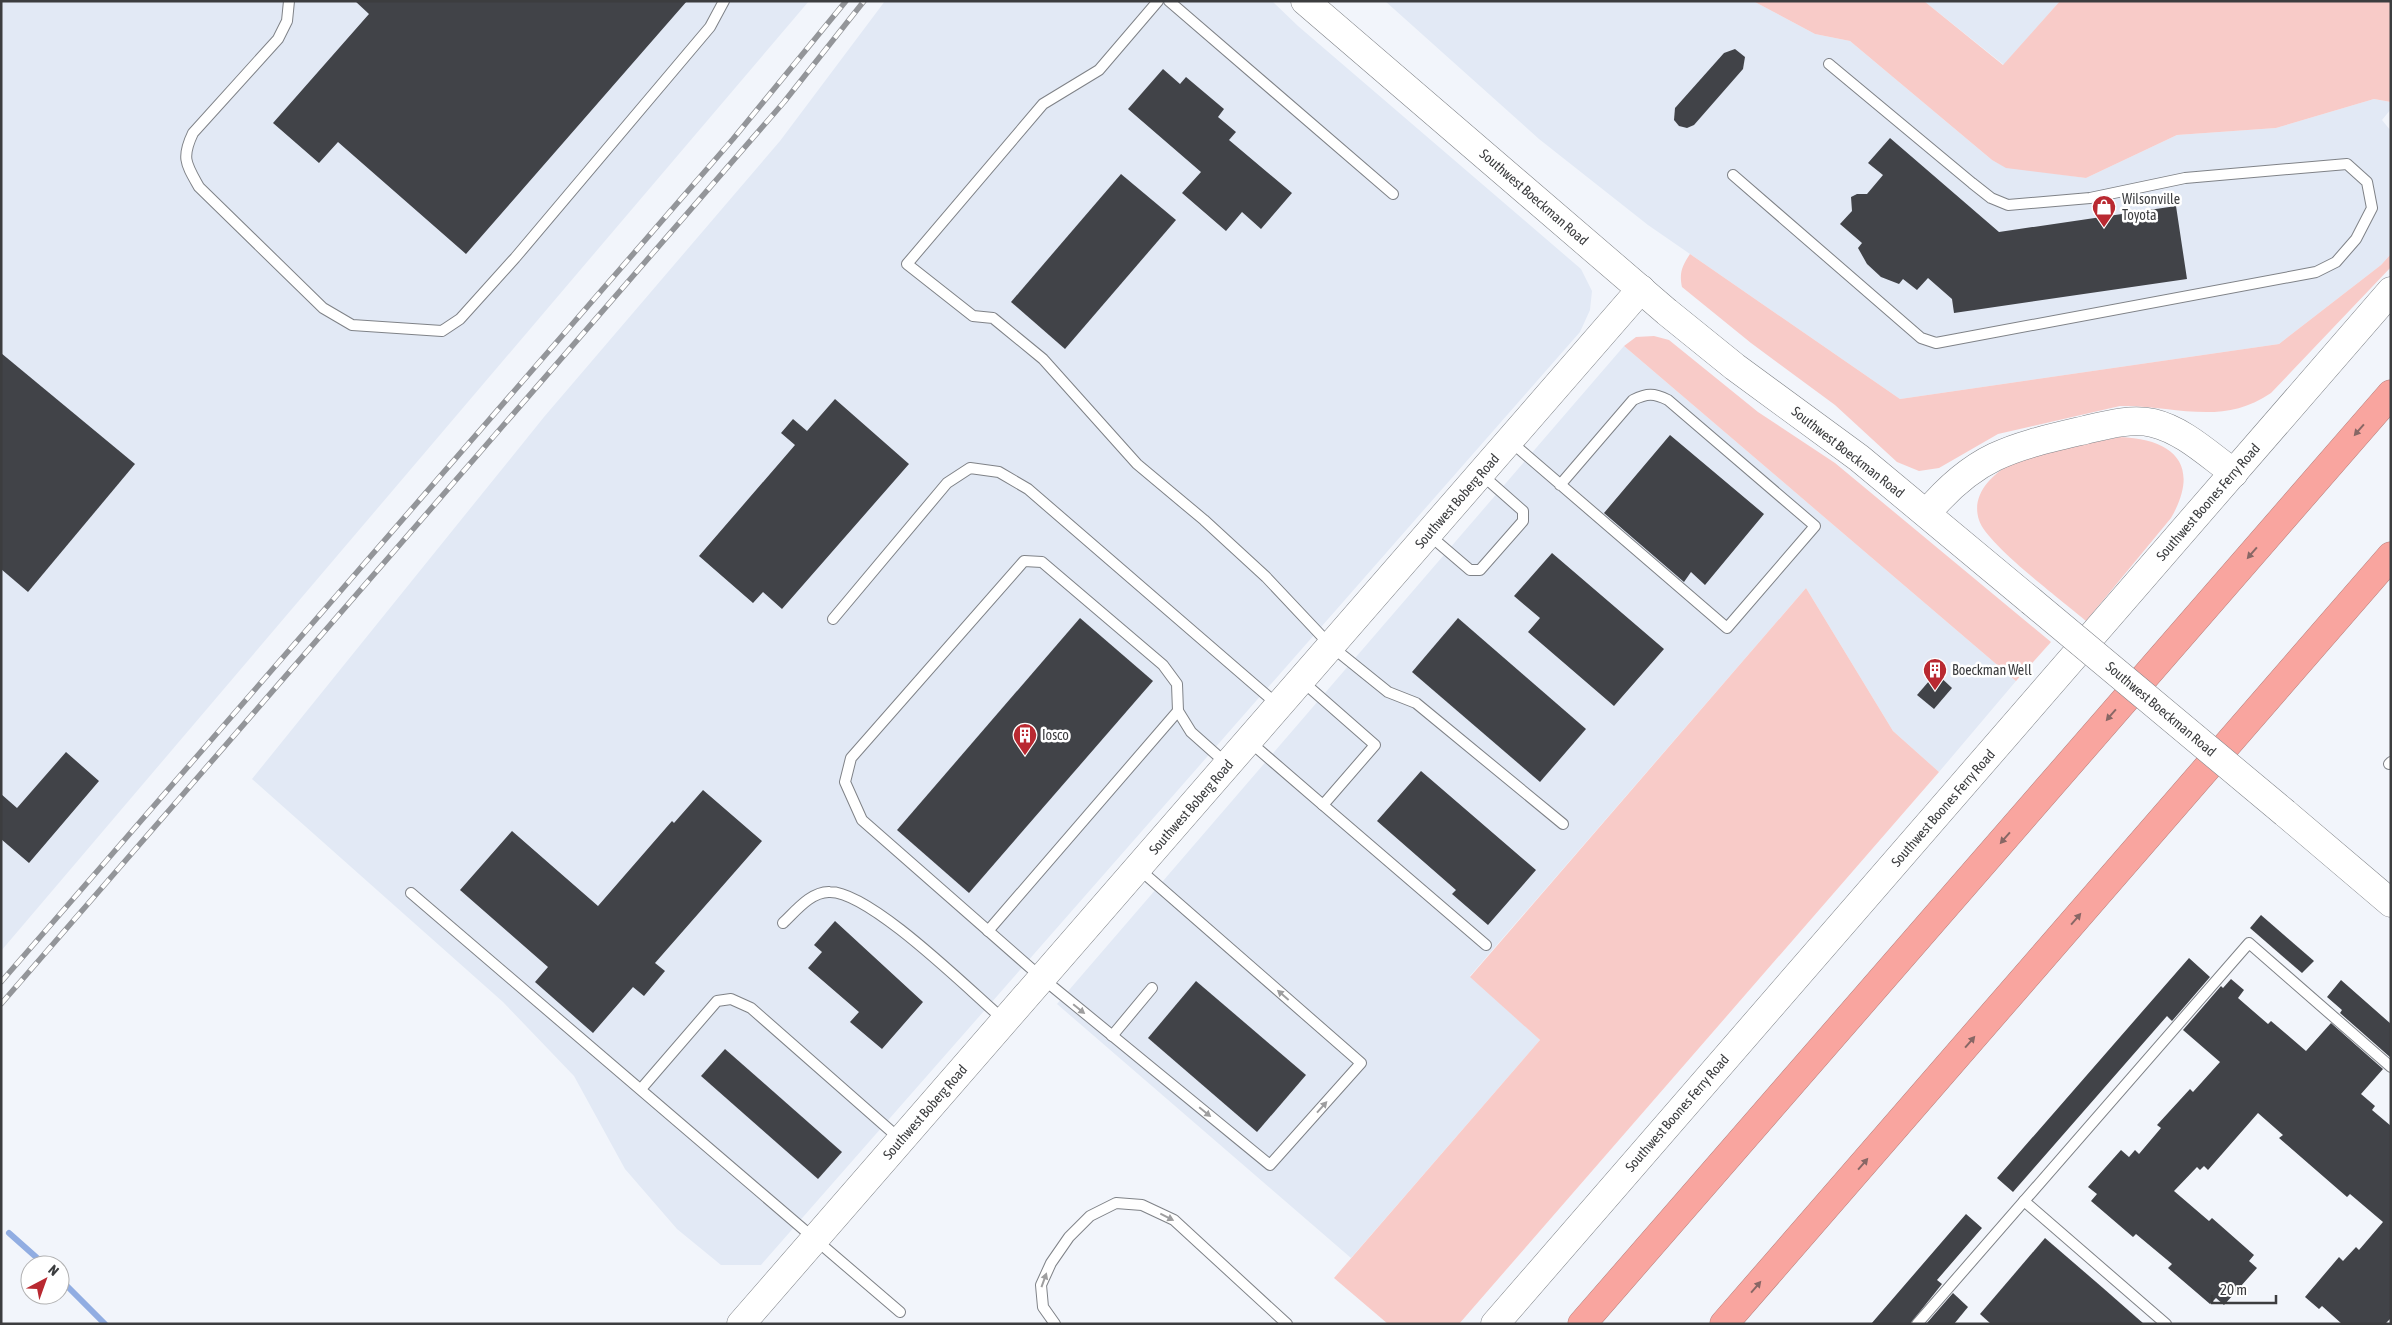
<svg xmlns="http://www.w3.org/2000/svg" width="2392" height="1325" font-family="'Asap Condensed',sans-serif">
  <rect width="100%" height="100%" fill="#f2f5fb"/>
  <!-- built -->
  <g fill="#e2e9f5">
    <path d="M1,1H809L1,951Z"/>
    <path d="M885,1H1272L1298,26L1581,269L1592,291L1590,310L1580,332L761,1265H721L677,1229L625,1169L574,1076L503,1002L252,779L544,417L780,141Z"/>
    <path d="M1385,1H1753L1815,34L1850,41L1992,160L2006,167L2086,178L2177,135L2276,128L2374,99L2391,102V109L2382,120L2391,131V254L2381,265L2279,344L1900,399L1648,225L1539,139Z"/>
    <path d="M1924,1H2060L2004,65Z"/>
    <path d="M1624,346L2016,681L1939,772L1893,731L1806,588L1470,976L1540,1040L1351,1258L1057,1004Z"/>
  </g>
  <!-- green -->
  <g fill="#f8cbc8">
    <path d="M1753,1H1924L2003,65L2060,1H2391V102L2374,99L2276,128L2177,135L2086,178L2006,168L1992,160L1850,41L1815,34Z"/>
    <path d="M1690,254L1900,399L2279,344L2381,265L2391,254V267L2271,393C2222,427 2174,405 2120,406L1998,434L1939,468L1919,471L1897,462L1835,405L1751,343L1682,287C1679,273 1682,266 1690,254Z"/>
    <path d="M1654,336L1669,340L1758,412L1835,463L2051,642L2016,681L1624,346L1636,337Z"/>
    <path d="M2120,437C2175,439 2201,466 2171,518L2086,621C2064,602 1986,544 1979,520C1971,496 1990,476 2009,465C2038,450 2088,444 2120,437Z"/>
    <path d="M1806,588L1893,731L1939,772L1459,1324H1388L1334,1278L1540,1040L1470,977Z"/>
  </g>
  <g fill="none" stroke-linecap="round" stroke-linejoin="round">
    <!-- stream -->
    <g stroke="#91ade2" stroke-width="6">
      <path d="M9,1233L45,1265"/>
      <path d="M60,1279L105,1324"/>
    </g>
  </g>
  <!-- building -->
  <g fill="#414348">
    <path d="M355,1H687L466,254L338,142L319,163L273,123L369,14Z"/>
    <path d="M1735,49L1745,57L1743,69L1694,125L1687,128L1679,126L1674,120L1675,108L1724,53Z"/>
    <path d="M1163,69L1180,84L1186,77L1224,109L1218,117L1236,132L1229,140L1292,193L1261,229L1242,212L1226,231L1182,193L1201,172L1128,109Z"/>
    <path d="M1890,138L1999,232L2176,206L2187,279L1954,313L1952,299L1928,278L1917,290L1903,279L1899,284L1881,277L1867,264L1858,248L1862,243L1840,224L1852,211L1851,197L1857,194H1867L1883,175L1868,163Z"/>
    <path d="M1121,174L1176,220L1065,349L1011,302Z"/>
    <path d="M1,353L135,464L28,592L1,569Z"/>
    <path d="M835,399L909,464L782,609L763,592L753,603L699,556L795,445L781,433L793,419L807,431Z"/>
    <path d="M1670,435L1764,514L1705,585L1691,572L1684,582L1604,513Z"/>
    <path d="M1552,553L1664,649L1614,706L1528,632L1540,618L1514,596Z"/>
    <path d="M1080,618L1153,681L969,893L897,830Z"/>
    <path d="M1458,618L1586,729L1540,782L1412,672Z"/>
    <path d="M1936,673L1952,688L1934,709L1917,695Z"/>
    <path d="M66,752L99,781L29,863L1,839V794L17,808Z"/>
    <path d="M1421,771L1536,870L1488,925L1452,894L1456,890L1377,821Z"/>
    <path d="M703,790L762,841L655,963L665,971L644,996L633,987L593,1033L535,982L548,967L460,890L512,831L598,906L672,821L674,823Z"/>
    <path d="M2261,915L2314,961L2302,973L2250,928Z"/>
    <path d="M835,921L923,1002L882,1049L850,1022L859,1012L808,968L822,952L814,945Z"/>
    <path d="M2189,958L2210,977L2172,1021L2167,1016L2013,1192L1997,1178Z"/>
    <path d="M2231,979L2244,990L2238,998L2268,1024L2271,1021L2306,1051L2331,1023L2383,1069L2361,1094L2375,1106L2372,1110L2391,1126V1318L2385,1324H2342L2322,1306L2319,1309L2305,1297L2339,1257L2343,1261L2356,1247L2359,1250L2383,1222L2350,1194L2347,1197L2309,1164L2279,1138L2283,1135L2258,1113L2208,1170L2204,1166L2200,1170L2197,1167L2174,1191L2209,1221L2212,1218L2254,1255L2249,1261L2257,1268L2224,1305L2216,1298L2210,1304L2168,1268L2172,1264L2136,1234L2133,1237L2091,1201L2097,1194L2088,1187L2121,1150L2129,1157L2135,1150L2139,1154L2161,1128L2157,1125L2190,1089L2193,1092L2220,1062L2183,1030L2221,986L2223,988Z"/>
    <path d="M2341,980L2391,1024V1058L2340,1013L2342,1010L2327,997Z"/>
    <path d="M1196,981L1306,1075L1257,1132L1148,1038Z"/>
    <path d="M725,1049L842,1152L818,1179L701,1076Z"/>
    <path d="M1966,1214L1982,1228L1937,1280L1942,1284L1910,1324H1871Z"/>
    <path d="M2045,1238L2103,1288L2144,1324H1991L1980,1314Z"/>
    <path d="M1953,1293L1968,1307L1954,1324H1926Z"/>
  </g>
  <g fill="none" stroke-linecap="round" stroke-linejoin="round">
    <!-- lane casing -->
    <g stroke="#7f8287" stroke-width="12">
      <g id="lane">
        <path d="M289,1L287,21L278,39L193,133C181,158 186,164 199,187L323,308L352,325L442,331L460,319L515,258L710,27L724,1"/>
        <path d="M1158,1L1099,70L1043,104L907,264L973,316L993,318L1043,359L1137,464L1204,520L1266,577L1331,646L1388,692L1416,703L1563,824"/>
        <path d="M1169,1L1393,194"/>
        <path d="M1733,175L1921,338L1936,343L2316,272L2336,262L2356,239L2372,208L2367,182L2347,164L2185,178L2090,198L2008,205L1991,198L1972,183L1829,64"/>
        <path d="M1510,441L1727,628L1815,526L1668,400C1654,393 1647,393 1633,400L1560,485"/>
        <path d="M1428,534L1470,570H1480L1523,521V511L1481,474"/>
        <path d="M833,619L947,483L970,468L999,472L1028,489L1278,705"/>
        <path d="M1250,742L1323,805L1375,745L1302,681"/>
        <path d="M2389,764L2391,762"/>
        <path d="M1323,805L1486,945"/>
        <path d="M1139,869L1361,1063L1270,1165L1042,978L862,820L845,782L851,758L1024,561L1042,562L1163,665L1177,684L1178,711L1191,732L1227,764"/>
        <path d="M411,893L900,1312"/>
        <path d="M783,923C795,912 811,891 830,892C871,892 970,991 1004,1020"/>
        <path d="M988,931L1178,711"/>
        <path d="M1112,1036L1152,988"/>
        <path d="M641,1089L717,1001L731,999L751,1008L900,1139"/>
        <path d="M2024,1201L2166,1324"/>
        <path d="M1055,1324L1043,1307L1041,1285L1051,1263L1069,1237L1090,1216L1116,1203L1142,1205L1174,1220L1287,1324"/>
        <path d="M1917,1324L2249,943L2391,1067"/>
      </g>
    </g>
    <!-- secondary casing -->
    <g stroke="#7f8287" stroke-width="29">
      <g id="secondary">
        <path d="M1305,1L1667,312L1735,367L1859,458L2031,601"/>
        <path d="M1927,513C1976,454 2013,447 2085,430C2106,425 2131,418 2153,423C2183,430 2209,455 2234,473"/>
        <path d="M2285,813L2391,903"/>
        <path d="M741,1324L1641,289"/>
        <path d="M1495,1324L2391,291"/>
      </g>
    </g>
    <!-- highway casing -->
    <g stroke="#b7817d" stroke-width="29">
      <g id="highway">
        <path d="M1582,1324L2391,394"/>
        <path d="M1724,1324L2391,556"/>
      </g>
    </g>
    <!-- lane -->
    <use href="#lane" stroke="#fff" stroke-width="10"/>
    <!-- secondary -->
    <use href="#secondary" stroke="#fff" stroke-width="28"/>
    <!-- highway -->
    <use href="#highway" stroke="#f9a59f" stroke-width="28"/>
    <!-- rail casing -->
    <g stroke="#939599" stroke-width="5.5">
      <g id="rail">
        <path d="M1,982L733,139L846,1"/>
        <path d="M1,1004L784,102L864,1"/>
      </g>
    </g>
    <!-- rail -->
    <use href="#rail" stroke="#fff" stroke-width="4" stroke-dasharray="11" stroke-linecap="butt"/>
    <!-- secondary-bridge casing -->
    <g stroke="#7f8287" stroke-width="29" stroke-linecap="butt">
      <path id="secondary-bridge" d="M2031,601L2285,813"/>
    </g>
    <!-- secondary-bridge -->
    <use href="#secondary-bridge" stroke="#fff" stroke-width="28"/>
  </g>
  <!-- one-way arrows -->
  <defs><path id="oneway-solid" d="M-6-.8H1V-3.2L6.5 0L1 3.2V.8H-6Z" transform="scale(1.25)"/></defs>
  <g fill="#886765">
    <use href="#oneway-solid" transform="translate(2359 430) rotate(131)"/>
    <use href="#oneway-solid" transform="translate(2252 553) rotate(131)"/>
    <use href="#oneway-solid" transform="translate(2111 715) rotate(131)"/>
    <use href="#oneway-solid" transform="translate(2005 838) rotate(131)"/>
    <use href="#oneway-solid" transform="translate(2076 919) rotate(-49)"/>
    <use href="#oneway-solid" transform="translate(1970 1042) rotate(-49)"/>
    <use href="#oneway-solid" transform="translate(1863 1164) rotate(-49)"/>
    <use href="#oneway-solid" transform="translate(1756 1287) rotate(-49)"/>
  </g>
  <g fill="#9e9e9f">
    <use href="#oneway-solid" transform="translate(1283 995) rotate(-139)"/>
    <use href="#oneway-solid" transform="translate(1079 1009) rotate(39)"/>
    <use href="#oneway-solid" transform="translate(1322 1107) rotate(-48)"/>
    <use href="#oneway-solid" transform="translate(1205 1112) rotate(39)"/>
    <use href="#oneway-solid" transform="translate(1167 1217) rotate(27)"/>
    <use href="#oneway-solid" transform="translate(1044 1280) rotate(-70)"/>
  </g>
  <!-- icons -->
  <defs>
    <g id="shop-pin" transform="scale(1.25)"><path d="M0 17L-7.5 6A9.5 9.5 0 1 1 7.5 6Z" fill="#b92931" stroke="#fff"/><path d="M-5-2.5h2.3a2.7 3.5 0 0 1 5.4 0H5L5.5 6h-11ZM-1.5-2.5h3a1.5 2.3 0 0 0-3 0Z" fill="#fff"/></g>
    <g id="building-pin" transform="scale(1.25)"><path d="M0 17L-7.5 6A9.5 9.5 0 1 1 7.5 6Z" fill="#b92931" stroke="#fff"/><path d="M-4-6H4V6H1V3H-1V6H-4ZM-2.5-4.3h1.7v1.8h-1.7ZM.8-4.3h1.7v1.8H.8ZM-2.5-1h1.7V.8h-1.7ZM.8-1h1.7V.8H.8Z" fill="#fff"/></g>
  </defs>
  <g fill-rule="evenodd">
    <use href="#shop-pin" x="2104" y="207"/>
    <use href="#building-pin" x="1935" y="670"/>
    <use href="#building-pin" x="1025" y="735"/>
  </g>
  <g text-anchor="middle" stroke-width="5" stroke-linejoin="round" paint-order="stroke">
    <!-- street labels -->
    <g font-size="14" fill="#3c3d3f" stroke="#fff">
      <text transform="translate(1534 197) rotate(41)" y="5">Southwest Boeckman Road</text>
      <text transform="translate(1848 452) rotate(38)" y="5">Southwest Boeckman Road</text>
      <text transform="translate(1457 501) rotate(-49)" y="5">Southwest Boberg Road</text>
      <text transform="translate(2208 502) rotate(-49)" y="5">Southwest Boones Ferry Road</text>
      <text transform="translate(2161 709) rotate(40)" y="5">Southwest Boeckman Road</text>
      <text transform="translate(1191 807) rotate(-49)" y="5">Southwest Boberg Road</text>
      <text transform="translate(1943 808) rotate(-49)" y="5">Southwest Boones Ferry Road</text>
      <text transform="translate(925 1112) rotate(-49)" y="5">Southwest Boberg Road</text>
      <text transform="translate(1677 1113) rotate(-49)" y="5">Southwest Boones Ferry Road</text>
    </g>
    <!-- poi labels -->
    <g font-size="14" fill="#3c3d3f" stroke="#fff" text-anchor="start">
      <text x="2122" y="204">Wilsonville<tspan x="2122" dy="16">Toyota</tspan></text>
      <text x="1952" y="675">Boeckman Well</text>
      <text x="1042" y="740">Iosco</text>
    </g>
  </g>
  <!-- border -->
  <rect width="2392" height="1325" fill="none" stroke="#3c3d3f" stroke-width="5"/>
  <!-- north arrow -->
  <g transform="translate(45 1280) rotate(41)"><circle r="24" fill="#ffffff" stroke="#b1b1b2"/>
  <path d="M0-4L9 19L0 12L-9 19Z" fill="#b92931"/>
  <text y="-8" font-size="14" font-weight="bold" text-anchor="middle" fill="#3c3d3f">N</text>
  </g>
  <!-- scale -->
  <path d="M2212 1295v8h64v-8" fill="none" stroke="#3c3d3f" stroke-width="2.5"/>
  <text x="2220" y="1295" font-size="15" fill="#3c3d3f" stroke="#ffffff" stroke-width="4" paint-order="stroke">20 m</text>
</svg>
